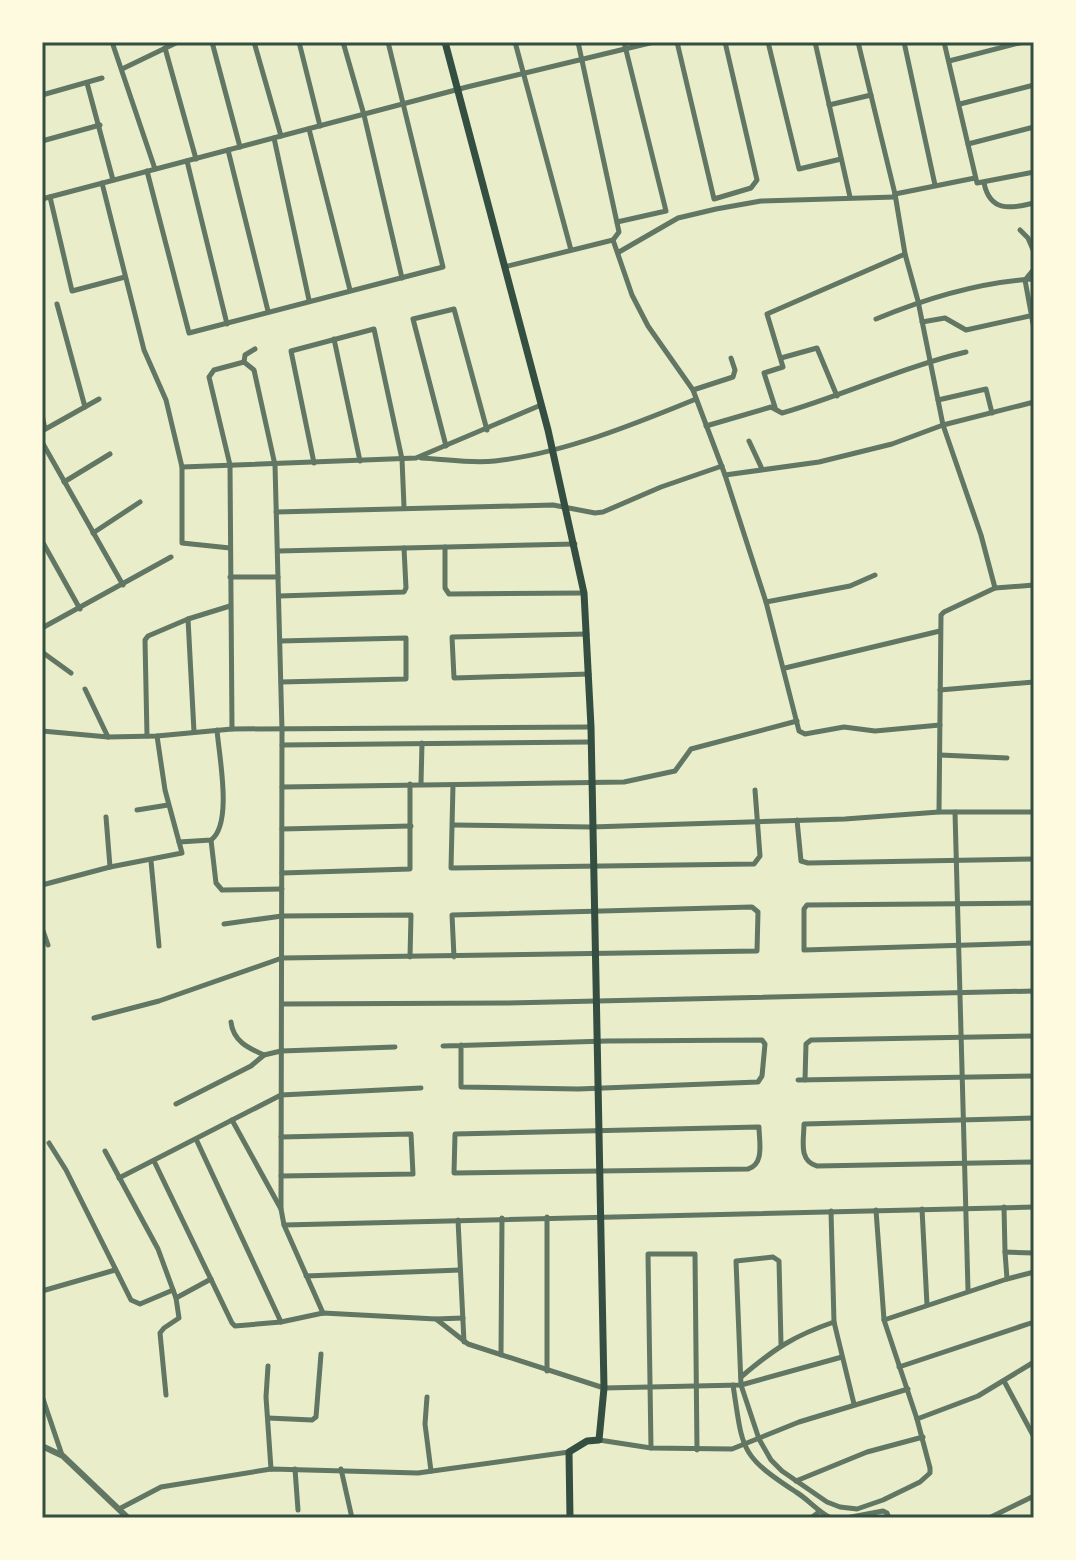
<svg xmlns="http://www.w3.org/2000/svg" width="1076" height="1560" font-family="'PT Sans Narrow',sans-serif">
  <rect width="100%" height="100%" fill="#e9edc9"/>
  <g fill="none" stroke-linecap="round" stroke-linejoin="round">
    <!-- minor -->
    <g stroke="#617663" stroke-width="5">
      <path d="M112,42L155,169"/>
      <path d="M212,42L240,147"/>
      <path d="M254,42L281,136"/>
      <path d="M299,42L320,126"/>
      <path d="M343,42L364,115L402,278"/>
      <path d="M515,42L571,250"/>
      <path d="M578,42L619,232L613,240"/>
      <path d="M677,42L714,199L751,188L757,180L725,42"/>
      <path d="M768,42L799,169L841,159"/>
      <path d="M815,42L850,197"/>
      <path d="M858,42L895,194L905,254L918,301L943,425L981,535L995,588"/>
      <path d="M904,42L935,185"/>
      <path d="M944,42L977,183L1034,172"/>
      <path d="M165,48L196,159"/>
      <path d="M949,61L1023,42"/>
      <path d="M122,69L178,42"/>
      <path d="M87,83L113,180"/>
      <path d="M42,95L102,78"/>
      <path d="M960,104L1034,85"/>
      <path d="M829,105L871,95"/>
      <path d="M309,129L350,290"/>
      <path d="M274,138L309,300"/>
      <path d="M42,141L100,125"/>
      <path d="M968,144L1034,127"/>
      <path d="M228,150L268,311"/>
      <path d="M187,161L227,324"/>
      <path d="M147,171L189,333L443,267L388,42"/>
      <path d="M102,183L144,350L166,400L182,467L416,458L541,405"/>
      <path d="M984,183C990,212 1010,209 1034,203"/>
      <path d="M895,194L975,178"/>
      <path d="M50,197L72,291L125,277"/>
      <path d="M42,199L467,87L654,42"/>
      <path d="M617,222L666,211L624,42"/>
      <path d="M1020,230L1028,238L1034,252"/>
      <path d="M613,240L632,295L648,326L693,390L725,475L766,602L799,731L805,734L844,727L875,731L940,725"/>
      <path d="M619,252L678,218L716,209L761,201L895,197"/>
      <path d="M504,267L613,240"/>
      <path d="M1034,269L1025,280L1034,329"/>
      <path d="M57,304L85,407"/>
      <path d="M876,319C927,298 979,282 1034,279"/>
      <path d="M922,322L945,318L966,330L1034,315"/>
      <path d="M334,339L360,461"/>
      <path d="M781,358L817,348L837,396"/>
      <path d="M244,362L245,355L255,349"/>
      <path d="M693,390L733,377L735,370L731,358"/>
      <path d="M938,400L986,389L992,413"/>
      <path d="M775,407L764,373L783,367L767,314L905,254"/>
      <path d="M42,415L45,429"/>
      <path d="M706,426L771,407L782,413C844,395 903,367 966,352"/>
      <path d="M42,431L99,399"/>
      <path d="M749,441L762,469"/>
      <path d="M42,442L123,585"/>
      <path d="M446,446L413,319L454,309L487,430"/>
      <path d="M421,458C445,459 471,464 495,461C561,454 635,424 696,399"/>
      <path d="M314,463L291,351L374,329L402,459L404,507"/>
      <path d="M182,467V543L230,548"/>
      <path d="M725,475L819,462L892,444L943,425L1034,402"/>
      <path d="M64,482L110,454"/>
      <path d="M276,512L553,505L595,513L603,512L661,487L722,466"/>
      <path d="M93,533L140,502"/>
      <path d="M42,541L80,609"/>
      <path d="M445,547V588L449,594L584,593"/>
      <path d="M278,551L575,544"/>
      <path d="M230,577H278"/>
      <path d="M279,596L404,592L406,588L404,548"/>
      <path d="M766,602L850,586L875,575"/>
      <path d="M188,619L194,732"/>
      <path d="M42,628L171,557"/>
      <path d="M587,634L452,637L454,678L589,674"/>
      <path d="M280,641L406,638V679L281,682"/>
      <path d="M42,652L71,673"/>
      <path d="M785,668L940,631"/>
      <path d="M85,689L108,737"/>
      <path d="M940,690L1034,682"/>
      <path d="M232,729L230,465L209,377L214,370L244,362L254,370L275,465L282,730L281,1209"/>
      <path d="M42,731L108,737L157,736L232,729L591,727"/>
      <path d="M147,736L145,640L148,636L188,619L230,606"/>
      <path d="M282,745L590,742"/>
      <path d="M940,755L1007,758"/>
      <path d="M421,784L422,743"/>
      <path d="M453,785L451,868L754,864L760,856L755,790"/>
      <path d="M282,787L624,782L675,771L691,749L797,721"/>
      <path d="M137,810L168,805"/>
      <path d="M939,812L941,615L944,612L995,588L1034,585"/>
      <path d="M955,812L968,1290"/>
      <path d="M106,817L110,867"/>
      <path d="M797,820L801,861L808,863L1034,859"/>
      <path d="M454,825L591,827L845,819L939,812H1034"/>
      <path d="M282,829L411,826"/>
      <path d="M211,840L216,883L222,890L282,889"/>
      <path d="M179,842L211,840C233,824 219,756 217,730"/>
      <path d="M151,861L159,946"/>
      <path d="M282,873L410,869V784"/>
      <path d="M42,885L110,867L182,853L165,790L157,736"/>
      <path d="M1034,903L807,905L804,909V950L1034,943"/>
      <path d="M224,924L282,916L411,915L410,957"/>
      <path d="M42,928L48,945"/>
      <path d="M282,1004L506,1003L1034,991"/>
      <path d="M94,1018L159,1001L282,958L757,951L758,912L752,907L452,915L454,957"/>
      <path d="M231,1022C233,1041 248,1048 264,1055L281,1051L395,1047"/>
      <path d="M443,1046L607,1041L762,1040L765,1044L762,1076L758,1082L578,1089L461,1087V1045"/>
      <path d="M798,1080L1034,1076"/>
      <path d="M805,1080L806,1044L811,1040L1034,1036"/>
      <path d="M176,1104L251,1066L264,1055"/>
      <path d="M1034,1118L804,1124C804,1140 798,1161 817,1166L1034,1162"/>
      <path d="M232,1120L281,1209L284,1225L323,1313"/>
      <path d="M759,1127C759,1141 765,1164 748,1169L454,1173L455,1134Z"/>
      <path d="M196,1139L281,1322"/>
      <path d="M49,1143L66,1170L131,1300L140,1304L173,1290"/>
      <path d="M105,1151L158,1249L176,1298L211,1279"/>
      <path d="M154,1161L232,1323L235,1326L281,1322L323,1313L436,1319L468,1344L604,1388L741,1385L842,1357"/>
      <path d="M281,1176L413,1174L411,1134L281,1137"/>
      <path d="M119,1178L281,1095L421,1088"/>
      <path d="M1004,1207L1005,1252"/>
      <path d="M922,1209L927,1305"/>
      <path d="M831,1211L834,1322L854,1404"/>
      <path d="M547,1217V1371"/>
      <path d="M458,1220L464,1342"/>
      <path d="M284,1225L1034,1207"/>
      <path d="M306,1276L460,1270"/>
      <path d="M1007,1279L1034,1272"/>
      <path d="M42,1291L115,1270"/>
      <path d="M436,1319L463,1318"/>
      <path d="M884,1320L1007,1279L1005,1252L1034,1253"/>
      <path d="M781,1344L779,1261L773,1257L736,1261L741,1385L759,1439L771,1460L782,1471L827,1502L840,1507L857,1509L883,1500L920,1482L930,1473V1468L917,1419L884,1320L876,1210"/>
      <path d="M501,1355L502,1218"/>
      <path d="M268,1366L266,1397L271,1469"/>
      <path d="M899,1367L1034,1322"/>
      <path d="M741,1377C774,1349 793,1336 834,1322"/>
      <path d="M1004,1381L1034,1437"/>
      <path d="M733,1385C743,1450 739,1455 796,1492C809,1500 817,1511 831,1518"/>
      <path d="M166,1395L160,1333L164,1328L179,1318L176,1298"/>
      <path d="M42,1396L62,1455"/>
      <path d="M427,1397L425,1424L431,1471"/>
      <path d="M268,1418L312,1420L316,1417L321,1354"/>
      <path d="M917,1419L978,1396L1034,1362"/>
      <path d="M599,1440L651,1448L732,1449L799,1422L908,1389"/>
      <path d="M651,1448L648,1254H695L697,1450"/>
      <path d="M295,1469L298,1510"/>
      <path d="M341,1469L352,1518"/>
      <path d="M796,1481L867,1452L923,1437"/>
      <path d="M119,1509L161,1487L271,1469L418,1473L569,1452"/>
      <path d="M811,1518L819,1512"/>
      <path d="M846,1518L883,1511L887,1513L889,1518"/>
      <path d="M989,1518L1034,1496"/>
    </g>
    <!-- tertiary -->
    <path stroke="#617663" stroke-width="6" d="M42,1446L63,1456L128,1518"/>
    <!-- secondary -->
    <path stroke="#344e41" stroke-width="7" d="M445,42L548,430L584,593L591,727L604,1388L599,1440L587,1441L569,1452L570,1518"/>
  </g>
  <!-- border -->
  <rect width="1076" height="1560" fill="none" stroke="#fefae0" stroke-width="88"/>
  <rect x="44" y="44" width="988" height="1472" fill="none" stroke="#344e41" stroke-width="3"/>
</svg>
